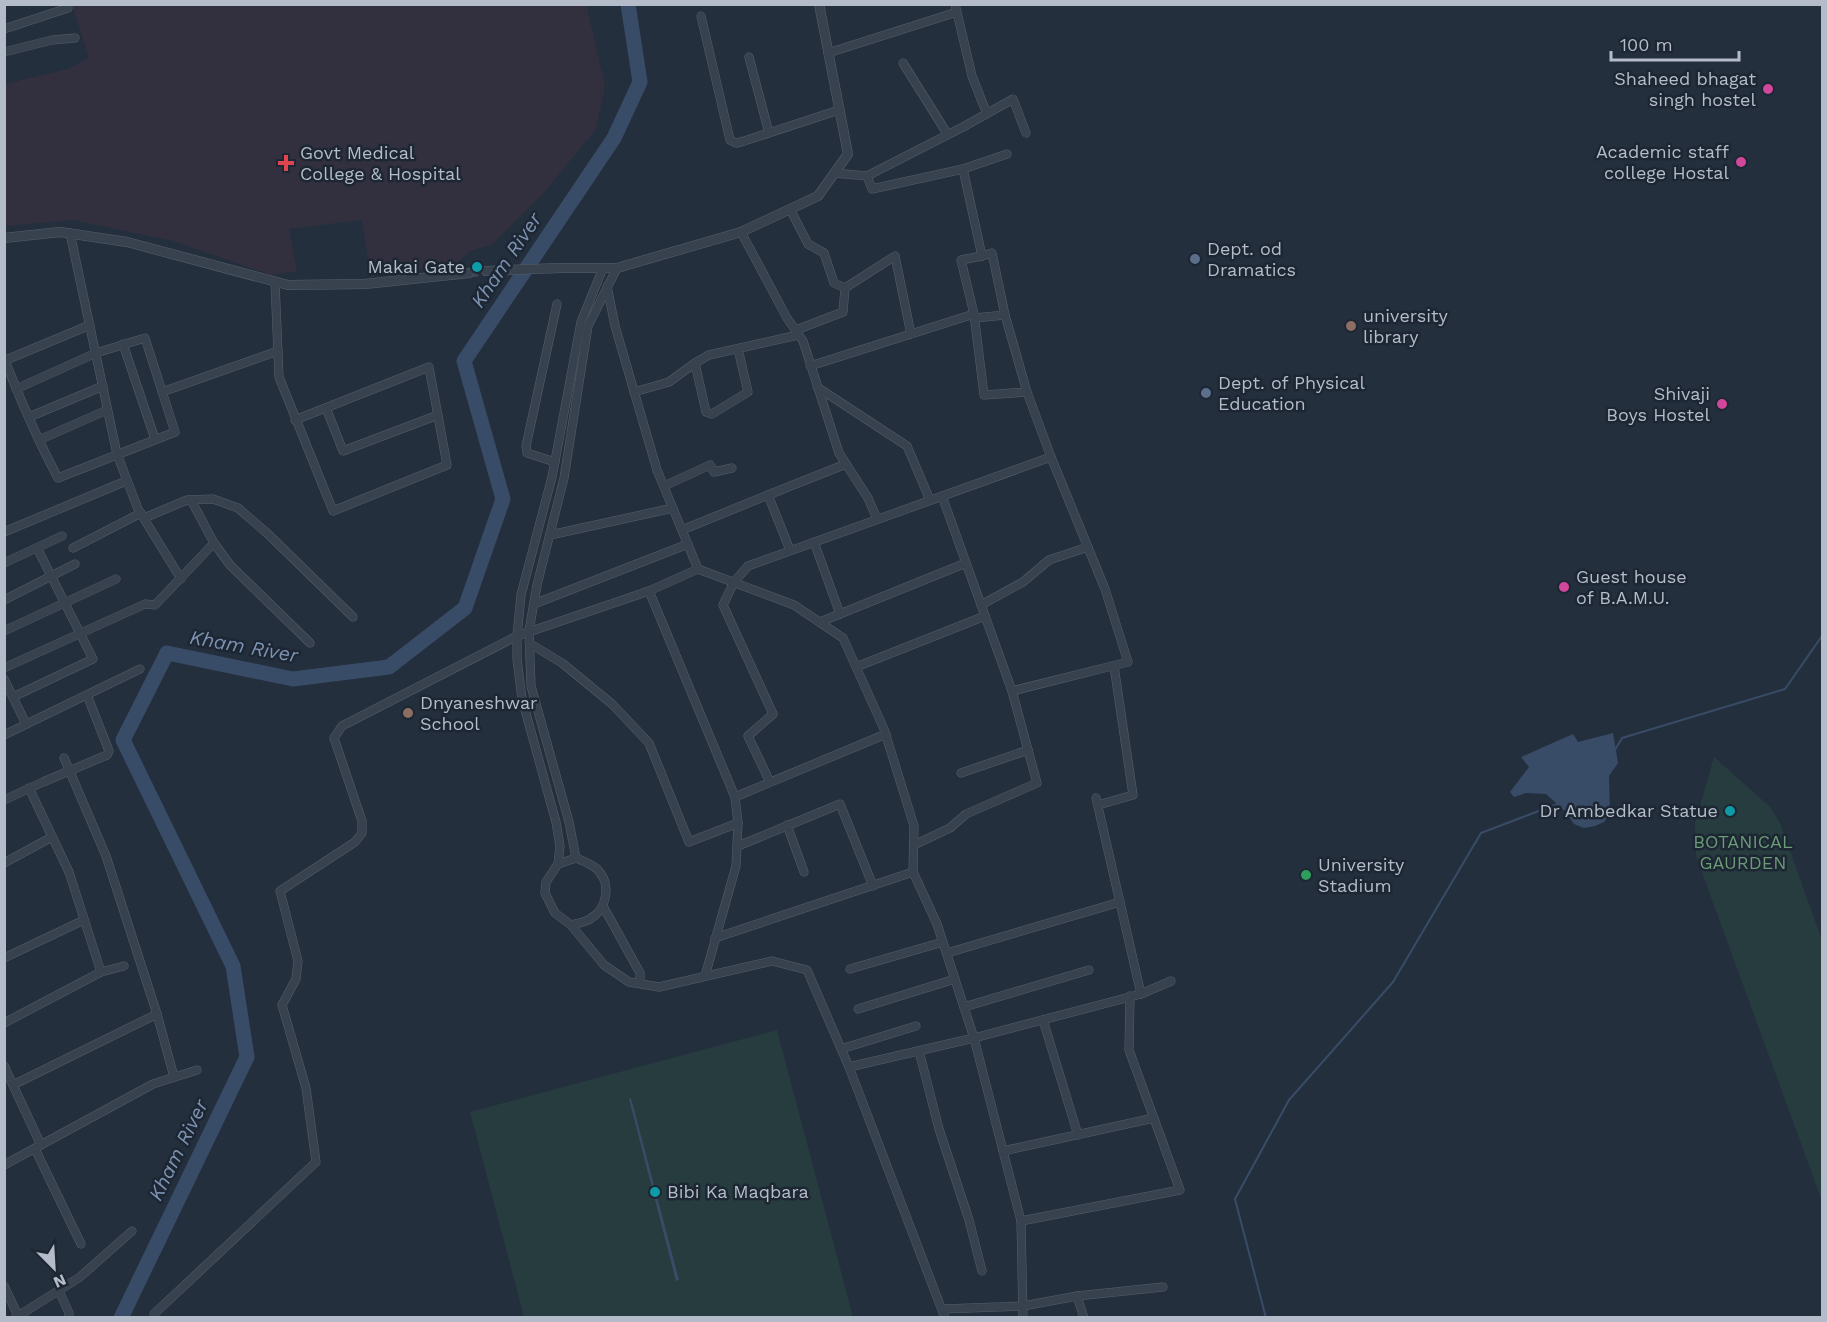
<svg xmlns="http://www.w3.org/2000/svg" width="1827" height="1322" font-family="'Work Sans',sans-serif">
  <rect width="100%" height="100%" fill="#242f3e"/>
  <!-- medical -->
  <path fill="#32303f" d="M586,4L605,86L596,129L541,196L491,245L469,251L457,264L371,277L362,220L289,229L297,271L271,275L173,241L73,220L5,226V84L68,69L89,58L72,5Z"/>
  <!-- green -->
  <g fill="#263c3f">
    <path d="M1714,757L1770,807L1780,823L1822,940V1201L1696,856L1695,824Z"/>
    <path d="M777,1030L853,1317H524L470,1112Z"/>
  </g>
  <!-- water -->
  <g fill="#394c67">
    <path d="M1613,733L1618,763L1609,776L1610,814L1604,822L1595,826L1584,828L1574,824L1566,812L1546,794L1526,793L1514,797L1510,792L1529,767L1521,757L1573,734L1578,742Z"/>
    <path d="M631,1098L679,1280L676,1281L629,1099Z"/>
  </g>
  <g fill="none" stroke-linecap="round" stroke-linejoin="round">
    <!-- stream -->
    <g stroke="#394c67" stroke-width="2">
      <path d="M1615,750L1622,738L1785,689L1822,636"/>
      <path d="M1266,1318L1235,1199L1289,1100L1393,982L1481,833L1560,803"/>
    </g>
    <!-- river -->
    <path stroke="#394c67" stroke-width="15" d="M121,1318L247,1057L233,966L123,740L167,653L293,679L389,667L465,608L503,499L464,361L614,138L640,82L628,4"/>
    <!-- tertiary-tunnel -->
    <path stroke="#3a4453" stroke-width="9" stroke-dasharray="9 4.5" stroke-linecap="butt" d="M469,273L486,271"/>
    <!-- minor casing -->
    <g stroke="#565f6c" stroke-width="9">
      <g id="minor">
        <path d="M955,4L972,76L987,114"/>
        <path d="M701,16L730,140L736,143L741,142L839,110"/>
        <path d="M4,29L68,8"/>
        <path d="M4,52L52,40L75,38"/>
        <path d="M828,53L957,12"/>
        <path d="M749,57L769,133"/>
        <path d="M903,63L948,135"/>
        <path d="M963,169L1007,154"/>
        <path d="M834,173L867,176L872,189L963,169L982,256L961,260L974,314L984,395L1027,392"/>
        <path d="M867,176L963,127L1013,99L1026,133"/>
        <path d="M790,209L808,244L824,253L834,283L845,288L843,312L796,330"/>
        <path d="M741,232L787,318L803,341L839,453L868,498L877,519"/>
        <path d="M70,233L117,454L138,509L181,579"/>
        <path d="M603,268L581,322L552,477L521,595L517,636V659L522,699L556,822L560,846L558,864L546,882L545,893L555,913L571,925L604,965L629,982L659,987L772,961L807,970L849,1067L945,1318"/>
        <path d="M275,282L279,377L333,511L447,465L429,367L295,420"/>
        <path d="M607,286L615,326L657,470L698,569L794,605L843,638L884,729L914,826L913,872L937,924L974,1038L1021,1221L1023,1318"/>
        <path d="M845,288L895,256L911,334"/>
        <path d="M1005,315L1027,392L1051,457L1105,589L1128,662L1012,691"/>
        <path d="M975,318L1005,315L992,253L982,256"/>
        <path d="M123,344L155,439"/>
        <path d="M4,358C20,399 37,439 58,478L175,432L145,338L96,353L16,389"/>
        <path d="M6,360L90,325"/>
        <path d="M695,363L706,412L712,414L748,392L738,349"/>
        <path d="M810,366L974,314"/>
        <path d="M817,387L907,446L930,500"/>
        <path d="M162,392L278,351"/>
        <path d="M634,392L669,382L695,363L709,355L798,335"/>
        <path d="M326,408L343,451L438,415"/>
        <path d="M29,417L103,386"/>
        <path d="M39,440L107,410"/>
        <path d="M555,462L527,453L526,446L557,304"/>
        <path d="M664,486L710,465L714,472L732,468"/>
        <path d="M768,495L846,464"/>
        <path d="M191,500L214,543L230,565L310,643"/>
        <path d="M144,518L187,500L213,499L238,508L268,534L353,617"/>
        <path d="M682,530L768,495L790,550"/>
        <path d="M4,532L126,481"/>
        <path d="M550,535L673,508"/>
        <path d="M814,542L840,614"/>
        <path d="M73,548L141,513"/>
        <path d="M4,563L62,536"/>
        <path d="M649,591L735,797L738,823L736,866L705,976"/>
        <path d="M4,600L75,564"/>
        <path d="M534,604L688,544"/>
        <path d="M981,605L1023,582L1049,560L1088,547"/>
        <path d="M820,622L966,563"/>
        <path d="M4,631L116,579"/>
        <path d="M529,643L562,663L612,704L649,743L689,842L738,823"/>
        <path d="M856,667L985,616"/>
        <path d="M4,668L145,604L155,605L214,543"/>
        <path d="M4,679L26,724"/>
        <path d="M13,697L93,659L37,548"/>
        <path d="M4,735L140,669"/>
        <path d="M64,758L106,856L157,1014L174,1077"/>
        <path d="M961,773L1028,750"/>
        <path d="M770,782L748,736L773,714L723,605L734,582L748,566L1051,457"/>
        <path d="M29,788L69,872L101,972"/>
        <path d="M735,797L886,734"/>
        <path d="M1096,798L1141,994"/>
        <path d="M4,800L43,782L107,755L109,751L87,695"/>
        <path d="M1098,805L1133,795L1114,666"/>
        <path d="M787,825L804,872"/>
        <path d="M914,845L950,828L966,814L1037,783L1012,691L942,496"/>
        <path d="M738,846L840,804L873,886"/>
        <path d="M4,863L52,837"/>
        <path d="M558,864L576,858"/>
        <path d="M603,906L640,973V983"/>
        <path d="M571,925C577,923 584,923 590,919C607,909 612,884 597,869C591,864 583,861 576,858L569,822L531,686L529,631L537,585L564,478L588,326L617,268"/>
        <path d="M715,938L913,872"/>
        <path d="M947,953L1120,902"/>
        <path d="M4,958L84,920"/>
        <path d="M850,969L943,942"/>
        <path d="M964,1007L1089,970"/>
        <path d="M858,1009L955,979"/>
        <path d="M1043,1020L1078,1135"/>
        <path d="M4,1023L101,972L124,966"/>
        <path d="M841,1049L916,1026"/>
        <path d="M919,1051L939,1129L969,1220L982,1271"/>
        <path d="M4,1066L41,1145"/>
        <path d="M849,1067L974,1038L1141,994L1171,981"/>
        <path d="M13,1085L157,1014"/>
        <path d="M35,1149L81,1244"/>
        <path d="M1003,1151L1154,1118"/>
        <path d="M4,1165L153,1084L197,1070"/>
        <path d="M1021,1221L1180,1190L1129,1050L1130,996"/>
        <path d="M4,1286L19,1318"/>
        <path d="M59,1291L69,1313V1318"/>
        <path d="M1077,1296L1084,1318"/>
        <path d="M942,1309L1023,1306L1077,1296L1163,1287"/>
        <path d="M154,1314L316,1162L306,1088L282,1005L296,979L298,961L280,891L355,842L362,833V821L334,738L342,726L517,636L649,591L698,569"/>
        <path d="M15,1318L80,1277L132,1231"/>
      </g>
    </g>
    <!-- tertiary casing -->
    <g stroke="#565f6c" stroke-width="10">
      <g id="tertiary">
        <path d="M4,238L60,232L127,242L288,285L365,284L469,273"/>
        <path d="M486,271L560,268H617L741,232L818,196L848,154L819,4"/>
      </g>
    </g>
    <!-- minor -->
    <use href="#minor" stroke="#38414e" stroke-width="8"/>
    <!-- tertiary -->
    <use href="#tertiary" stroke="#38414e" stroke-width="9"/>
  </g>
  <!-- markers -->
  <g fill="#d1479c" stroke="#1d2633" stroke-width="2">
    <circle cx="1768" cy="89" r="6"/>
    <circle cx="1741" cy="162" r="6"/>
    <circle cx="1722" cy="404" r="6"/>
    <circle cx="1564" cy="587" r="6"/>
  </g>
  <path fill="#e0444e" stroke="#1d2633" stroke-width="2" d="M283 154h6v6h6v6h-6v6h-6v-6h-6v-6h6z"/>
  <g fill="#5c6f8a" stroke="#1d2633" stroke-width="2">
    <circle cx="1195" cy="259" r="6"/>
    <circle cx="1206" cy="393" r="6"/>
  </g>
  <g fill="#0f9aa8" stroke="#1d2633" stroke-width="2">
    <circle cx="477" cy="267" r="6"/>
    <circle cx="1730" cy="811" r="6"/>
    <circle cx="655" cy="1192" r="6"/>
  </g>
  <g fill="#8d6e63" stroke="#1d2633" stroke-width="2">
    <circle cx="1351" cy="326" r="6"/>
    <circle cx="408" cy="713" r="6"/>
  </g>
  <circle fill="#2e9e5b" stroke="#1d2633" stroke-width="2" cx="1306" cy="875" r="6"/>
  <g text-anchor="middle" stroke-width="5" stroke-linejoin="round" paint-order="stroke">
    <!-- poi labels -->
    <g font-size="18" fill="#b4bcc9" stroke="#1d2633" text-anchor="start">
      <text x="1756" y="85" text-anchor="end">Shaheed bhagat<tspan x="1756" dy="21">singh hostel</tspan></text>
      <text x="1729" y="158" text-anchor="end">Academic staff<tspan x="1729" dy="21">college Hostal</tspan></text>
      <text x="300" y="159">Govt Medical<tspan x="300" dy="21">College &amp; Hospital</tspan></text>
      <text x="1207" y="255">Dept. od<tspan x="1207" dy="21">Dramatics</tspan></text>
      <text x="465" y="273" text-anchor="end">Makai Gate</text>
      <text x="1363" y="322">university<tspan x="1363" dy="21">library</tspan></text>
      <text x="1218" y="389">Dept. of Physical<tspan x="1218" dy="21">Education</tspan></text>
      <text x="1710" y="400" text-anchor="end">Shivaji<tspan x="1710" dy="21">Boys Hostel</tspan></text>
      <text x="1576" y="583">Guest house<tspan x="1576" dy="21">of B.A.M.U.</tspan></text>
      <text x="420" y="709">Dnyaneshwar<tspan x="420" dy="21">School</tspan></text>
      <text x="1718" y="817" text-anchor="end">Dr Ambedkar Statue</text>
      <text x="1318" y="871">University<tspan x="1318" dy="21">Stadium</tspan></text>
      <text x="667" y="1198">Bibi Ka Maqbara</text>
    </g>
    <!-- park labels -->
    <g font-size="18" fill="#6b9a76" stroke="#1d2633">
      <text x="1743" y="848">BOTANICAL<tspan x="1743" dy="21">GAURDEN</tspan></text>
    </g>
    <!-- water labels -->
    <g font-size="20" font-style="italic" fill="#7c92b1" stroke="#1d2633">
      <text transform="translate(506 260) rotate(-56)" y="7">Kham River</text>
      <text transform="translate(244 646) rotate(10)" y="7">Kham River</text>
      <text transform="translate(178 1150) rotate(-64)" y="7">Kham River</text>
    </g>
  </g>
  <!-- border -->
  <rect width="1827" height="1322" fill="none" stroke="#b4bcc9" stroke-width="12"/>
  <!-- north arrow -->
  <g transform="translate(54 1268) rotate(156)" stroke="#1d2633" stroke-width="4.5" paint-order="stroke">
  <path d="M0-4.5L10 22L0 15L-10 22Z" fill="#b4bcc9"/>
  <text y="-9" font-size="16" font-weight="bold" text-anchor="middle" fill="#b4bcc9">N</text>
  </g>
  <!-- scale -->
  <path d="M1611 51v9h128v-9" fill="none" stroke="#b4bcc9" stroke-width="3"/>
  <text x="1620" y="51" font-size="18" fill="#b4bcc9" stroke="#1d2633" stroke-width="4.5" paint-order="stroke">100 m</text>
</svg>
